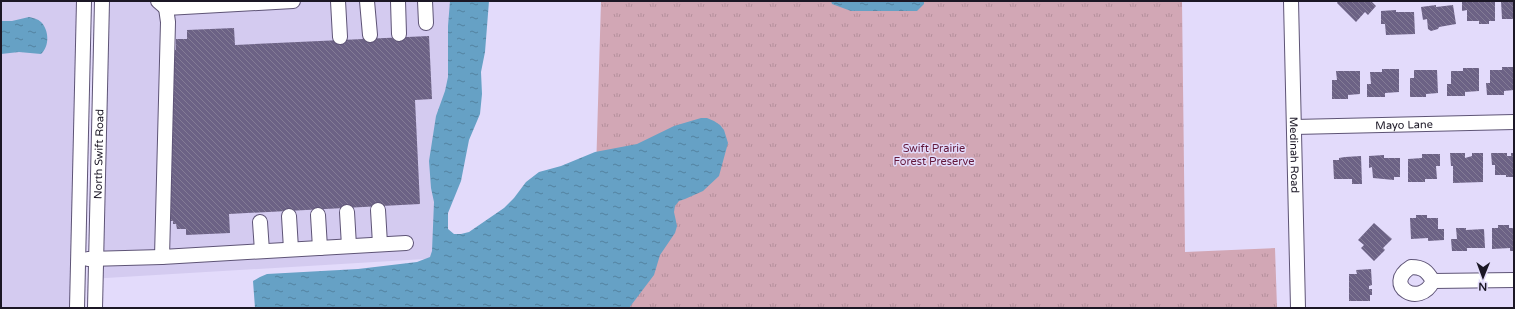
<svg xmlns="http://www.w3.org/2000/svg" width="1515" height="309" font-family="'Varela Round',sans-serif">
  <defs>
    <pattern id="park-tufts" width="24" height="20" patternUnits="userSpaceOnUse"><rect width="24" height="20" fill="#d2a7b5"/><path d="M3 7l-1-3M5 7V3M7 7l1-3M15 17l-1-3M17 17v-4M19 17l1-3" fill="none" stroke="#b48f9c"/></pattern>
    <pattern id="water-ripples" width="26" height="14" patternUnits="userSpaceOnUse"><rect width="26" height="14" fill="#66a1c5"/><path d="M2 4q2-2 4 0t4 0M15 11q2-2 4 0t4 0" fill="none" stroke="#5382a0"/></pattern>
    <pattern id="building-back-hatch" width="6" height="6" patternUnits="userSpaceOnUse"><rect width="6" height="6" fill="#6c6285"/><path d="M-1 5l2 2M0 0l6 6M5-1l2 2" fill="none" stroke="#847c96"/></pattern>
  </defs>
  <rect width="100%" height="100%" fill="#e3dbfb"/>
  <!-- built -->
  <g fill="#d4cbf0">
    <path d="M1,1H86L76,308H1Z"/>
    <path d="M97,1H458L441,258L89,279Z"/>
  </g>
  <!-- park -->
  <path fill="url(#park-tufts)" d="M601,1H1182L1185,252L1275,248L1277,308H592Z"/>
  <!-- water -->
  <g fill="url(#water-ripples)">
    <path d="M450,1H489L485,52L481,72L482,94L480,114L469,140L461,181L448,213V229L454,234H461L469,232L504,208L514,198L526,182L539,172L561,166L595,152L637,144L674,126L701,118H707L714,121L720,125L724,130L728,143L719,176L703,191L685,199L679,201L675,206L674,212L677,226L675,233L660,255L654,275L629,308H255L253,281L260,277L267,274L358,269L417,262L430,257L432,251L434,202L431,188L429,161L436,116L445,91L448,77V26Z"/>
    <path d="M831,1H924V4L917,11H851L832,4Z"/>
    <path d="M29,17C33,18 38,19 41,22C49,30 50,46 41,54L19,52L1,54V21H12Z"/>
  </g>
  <!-- building -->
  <g fill="url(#building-back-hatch)">
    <path d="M1338,1H1371L1376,6L1368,15L1365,12L1356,22L1337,3Z"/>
    <path d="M1462,1H1495V21H1489V24H1479V21H1467V10L1462,11Z"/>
    <path d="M1501,1H1514V19H1502Z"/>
    <path d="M1436,5V7L1453,5L1456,24L1439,27L1438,29L1431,31L1428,29L1427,19L1423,20L1421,7Z"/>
    <path d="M1396,10V12H1414L1415,34L1386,35L1385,24H1381V11Z"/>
    <path d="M234,28L235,45L429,36L432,99L415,100L420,204L229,214L230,233L186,235V229H177L176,224H173V221H170L169,135L172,134L170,97L174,96L171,49L176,50V39H187V30Z"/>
    <path d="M1502,67H1514V90L1504,91V95H1487L1486,83H1490V70H1502Z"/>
    <path d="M1463,68H1479V91L1465,92V96H1447V84H1451V71H1463Z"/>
    <path d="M1382,69H1399V92L1385,93V97H1367V84H1371L1370,72H1382Z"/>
    <path d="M1414,70H1437L1438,93L1426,94V97H1410V78H1414Z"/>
    <path d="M1336,71H1360V94L1348,95V99H1332V80H1337Z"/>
    <path d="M1450,153H1465V158L1472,156V153H1483V182L1453,183V166H1451Z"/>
    <path d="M1491,153H1507V156H1511V153H1514V177H1506V175H1495V165H1492Z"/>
    <path d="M1422,154H1440V166H1436L1437,179H1425V182H1408V159L1422,158Z"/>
    <path d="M1384,155V158H1400V177H1394V180L1373,178L1372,167L1369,168V156Z"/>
    <path d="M1361,156L1362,184H1352V179H1334L1333,160H1339V158L1345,157Z"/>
    <path d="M1416,215H1427V218H1438V229H1444V240L1428,241V238L1411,239L1410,218H1416Z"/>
    <path d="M1374,223L1392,239L1383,248L1385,250L1374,261L1361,248L1364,245L1358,240Z"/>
    <path d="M1498,225H1509V228H1514V251H1510V248L1492,249V228H1498Z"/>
    <path d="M1456,228H1466V230L1484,229L1485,248H1467V251H1452L1451,239H1457Z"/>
    <path d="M1371,269L1372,285L1369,286V289H1372V295H1370V301H1349V274H1357L1356,270Z"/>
  </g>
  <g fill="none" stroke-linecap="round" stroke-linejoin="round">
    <!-- minor casing -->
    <g stroke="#5e5476" stroke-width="16">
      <g id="minor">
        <path d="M158,1L166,8L293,1"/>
        <path d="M338,1L340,37"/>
        <path d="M367,1L370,35"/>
        <path d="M398,1L399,34"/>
        <path d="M425,1L426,23"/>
        <path id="s1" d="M1291,1L1298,308"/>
        <path d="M166,8L168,22L162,257L406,243"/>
        <path id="s2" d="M1294,127L1514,122"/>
        <path d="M378,210L380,244"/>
        <path d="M347,212L349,246"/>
        <path d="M318,215L320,248"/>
        <path d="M289,216L291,249"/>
        <path d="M260,222L262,251"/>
        <path d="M88,259L162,257"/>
        <path d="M1411,267C1423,267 1427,271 1433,281C1420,309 1382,285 1411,267Z"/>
        <path d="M1433,281L1514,280"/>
        <path d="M77,308L84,1"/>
        <path id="s3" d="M95,308L102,1"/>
      </g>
    </g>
    <!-- minor -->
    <use href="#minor" stroke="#fff" stroke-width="14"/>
  </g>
  <g text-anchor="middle" stroke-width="3" stroke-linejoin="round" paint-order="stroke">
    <!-- street labels -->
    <g font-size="11" fill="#1b1725" stroke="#e3dbfb">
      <text dy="4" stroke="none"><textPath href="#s2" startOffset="110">Mayo Lane</textPath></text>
      <text dy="4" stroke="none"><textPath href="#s3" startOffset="154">North Swift Road</textPath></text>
      <text dy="4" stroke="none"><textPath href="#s1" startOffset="154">Medinah Road</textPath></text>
    </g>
    <!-- park labels -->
    <g font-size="11" fill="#63183a" stroke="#e3dbfb">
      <text x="934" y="152">Swift Prairie<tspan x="934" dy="13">Forest Preserve</tspan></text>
    </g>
  </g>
  <!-- border -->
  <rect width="1515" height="309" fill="none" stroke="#1b1725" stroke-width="4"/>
  <!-- north arrow -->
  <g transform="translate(1483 277) rotate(181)" stroke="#e3dbfb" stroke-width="3" paint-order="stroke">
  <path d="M0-3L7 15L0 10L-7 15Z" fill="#1b1725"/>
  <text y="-6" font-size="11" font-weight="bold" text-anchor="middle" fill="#1b1725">N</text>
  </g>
</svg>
